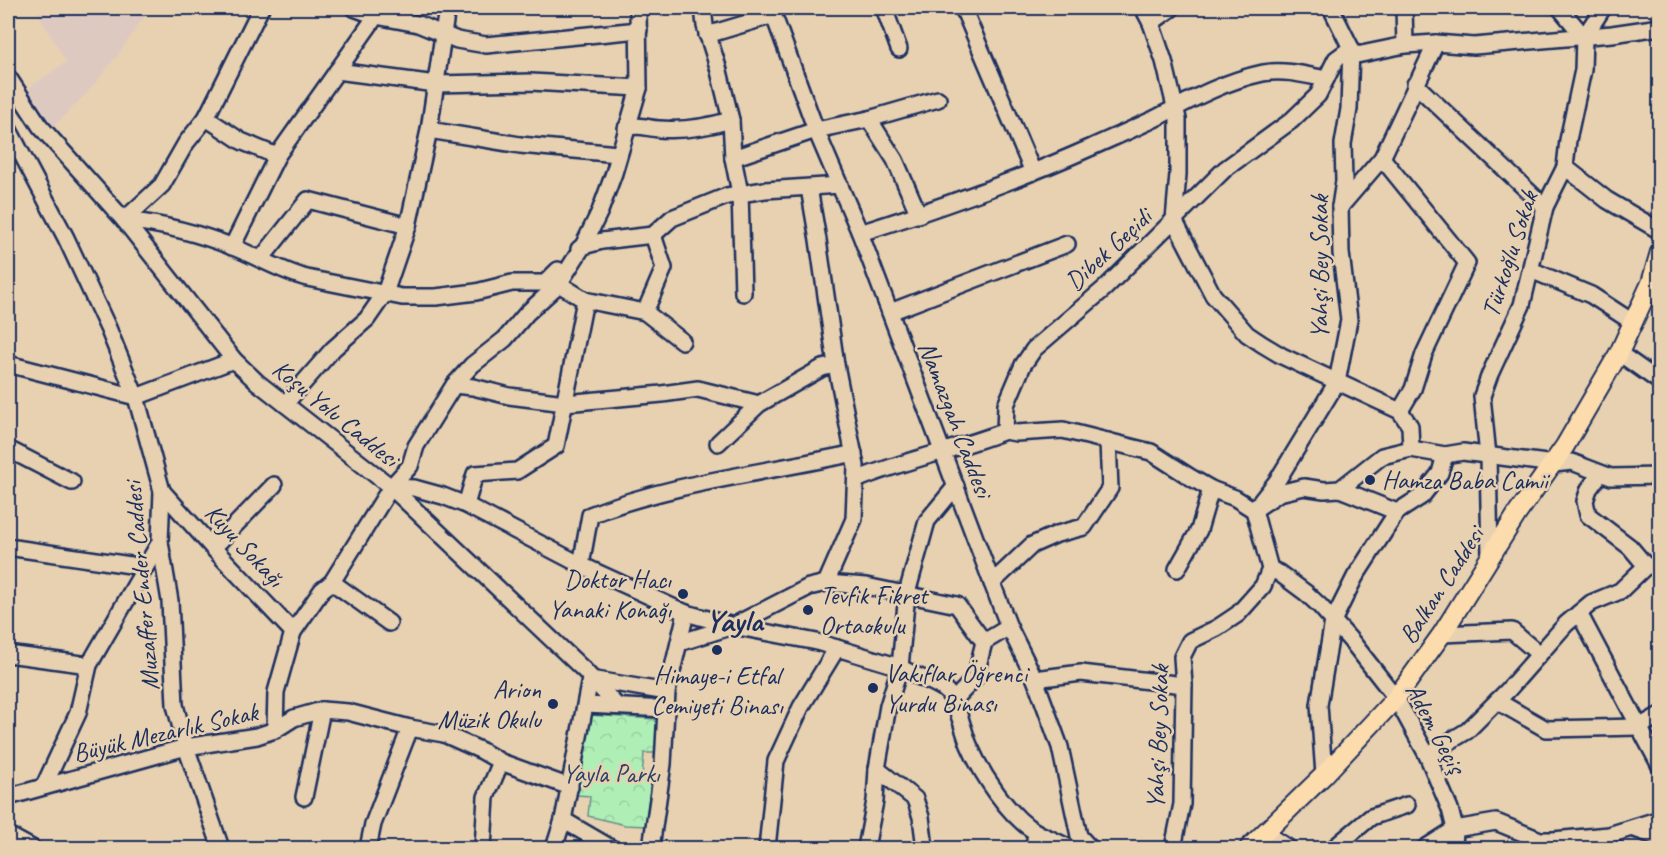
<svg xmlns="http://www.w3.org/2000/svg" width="1667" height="856" font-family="Caveat,sans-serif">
  <defs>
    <pattern id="forest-crowns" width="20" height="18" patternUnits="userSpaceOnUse" patternTransform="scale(1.5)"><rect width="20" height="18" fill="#afefb6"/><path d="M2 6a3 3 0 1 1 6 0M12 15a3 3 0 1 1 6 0" fill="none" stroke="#96cd9f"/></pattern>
  </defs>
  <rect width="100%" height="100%" fill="#e8d1b1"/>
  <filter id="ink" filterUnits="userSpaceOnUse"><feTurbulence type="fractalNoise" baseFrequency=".0167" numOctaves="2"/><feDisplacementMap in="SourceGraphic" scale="12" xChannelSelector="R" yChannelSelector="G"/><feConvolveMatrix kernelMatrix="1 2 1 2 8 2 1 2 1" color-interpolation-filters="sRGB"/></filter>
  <g filter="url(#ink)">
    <!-- built -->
    <path fill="#dec9c1" d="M35,8H150L118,55L88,92L47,133L20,94L66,62Z"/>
    <!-- forest -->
    <path fill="url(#forest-crowns)" stroke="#658f8a" stroke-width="1.5" d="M588,715L657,719L655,753H644L642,777L651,778L646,826L625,825L588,816L590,796L577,795Z"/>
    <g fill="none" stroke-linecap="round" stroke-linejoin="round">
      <!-- minor casing -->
      <g stroke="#1b2f5e" stroke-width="20">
        <g id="minor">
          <path d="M354,8L376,16L418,24L457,40L486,45L639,30"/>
          <path d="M703,8L705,26L718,67L731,120L733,158L740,193L743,293"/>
          <path d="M771,8L816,130L860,233L992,583L1009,627L1035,679L1060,747L1079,836L1090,848"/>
          <path d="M884,8L899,49"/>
          <path d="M963,8L1033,172"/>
          <path d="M1143,8L1151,23L1164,61L1178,119V174L1174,220L1213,295L1247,334L1262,344L1282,356L1400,411"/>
          <path d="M1404,8L1405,45"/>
          <path d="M1151,23L1172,8"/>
          <path d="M707,35L774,15"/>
          <path d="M1584,37L1603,8"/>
          <path d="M337,71L436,84L531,82L639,88"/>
          <path d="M8,77L40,126L124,220L234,360L257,382L391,487L584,670L617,706"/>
          <path d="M1415,84L1545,207"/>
          <path d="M206,118L241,141L277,156"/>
          <path d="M869,119L895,160L919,215"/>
          <path d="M8,128L66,238L108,328L136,397L162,491L160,542L170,601L175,705L186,747L221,848"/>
          <path d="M626,128C640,124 646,128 659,129C683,131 707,127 731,120"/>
          <path d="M429,130L520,145L618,154"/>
          <path d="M733,158L816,130L869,119L938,99"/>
          <path d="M1382,158L1467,263L1424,354L1413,389L1400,411L1410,426L1411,449"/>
          <path d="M1565,167L1607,200L1660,231"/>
          <path d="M809,188L818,240L836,365L856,466L854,519L826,583"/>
          <path d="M1340,207L1382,158L1436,43"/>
          <path d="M124,220C161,224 198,233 233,247C258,257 281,271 307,278L402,297H436L476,292L512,283H545L558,270"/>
          <path d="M124,220L162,185L186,143L206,118L261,8"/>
          <path d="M860,233C939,208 1016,181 1092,147C1114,137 1136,128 1158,117C1192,99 1225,81 1263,73C1284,69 1306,75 1326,79L1336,59L1351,48L1352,56L1405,45L1436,43L1474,46L1612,34L1660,27"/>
          <path d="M232,247L277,156L376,16L379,8"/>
          <path d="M579,249L583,246L602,241L653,235L672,218L727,196L765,190L840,185"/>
          <path d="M261,259L308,200L408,226"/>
          <path d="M1531,270L1591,295L1634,323"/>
          <path d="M585,300L645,312L682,341"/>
          <path d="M645,312L664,268L653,235"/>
          <path d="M890,312L1067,244"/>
          <path d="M1619,353L1660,382"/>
          <path d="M8,364L136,397L234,360"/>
          <path d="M454,385L473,387L509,396L565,403L662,394L698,389L759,404"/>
          <path d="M285,404L333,349L367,319L385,293L408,226L429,130L447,8"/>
          <path d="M1005,431L1016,433L1063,430L1151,452L1190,477L1211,489L1235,498L1254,510L1279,493L1304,487L1324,490L1340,489L1382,456L1411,449L1445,455L1463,452L1554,464L1572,462L1611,477L1660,476"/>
          <path d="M718,443L759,404L822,368L836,365"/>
          <path d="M8,449L72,482"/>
          <path d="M1600,474L1589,489L1585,501L1588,515L1630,547L1646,566H1660"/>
          <path d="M856,480C904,460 956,450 1005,431L1006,405L1023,365L1034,349L1105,288L1225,169L1291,121L1318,95L1326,79"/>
          <path d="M391,487L414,488L443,496L466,505L581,565L686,613L733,626L817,642L900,667C913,676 936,682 945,690C957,699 963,731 969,745C981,773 1009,817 1036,832C1047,838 1059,842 1069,848"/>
          <path d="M1340,489L1397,512"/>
          <path d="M162,491L213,548L293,632"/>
          <path d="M466,505L475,474L517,471L556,446L585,300L559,284"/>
          <path d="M8,547L144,567"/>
          <path d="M213,548L274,485"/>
          <path d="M1490,557L1488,456L1482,396L1490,374L1522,305L1545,207L1565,167L1568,140L1583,70L1584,37L1560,8"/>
          <path d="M581,565L590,515C674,482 766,473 854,453"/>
          <path d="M1177,569L1199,530L1211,489"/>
          <path d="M1270,569L1279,573L1306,593L1320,606L1353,643L1396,698L1427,755L1450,809L1455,829L1454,848"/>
          <path d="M332,582L389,623"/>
          <path d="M992,583L1032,545L1057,534L1084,527L1110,488L1108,441"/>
          <path d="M1579,613L1660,766"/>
          <path d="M1442,634L1512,631L1539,654"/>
          <path d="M679,643L733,626L809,587L826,583L866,586L957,605L984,642"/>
          <path d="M8,654L89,665"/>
          <path d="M590,679L667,692"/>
          <path d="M1035,679L1081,673L1184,685"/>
          <path d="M953,701L975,678L984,642L1009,627"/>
          <path d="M1497,701L1546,729L1639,727L1660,715"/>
          <path d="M586,705L666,709"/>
          <path d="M275,730L276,692L293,632L322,590L332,582L391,487L410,466L416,446L454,385L472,365L505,339L527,313L559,284L583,246L600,211L614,173L639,88L638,8"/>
          <path d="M1427,755L1467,731L1508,690L1566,624L1591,603L1620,591L1646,566"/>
          <path d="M877,769L915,799L921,817L925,848"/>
          <path d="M1324,775L1319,705L1333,621L1355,577L1397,512L1422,496L1440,473L1445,455"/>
          <path d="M44,786L78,713L89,665L160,542"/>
          <path d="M8,797L186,747L257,736L275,730L294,718L322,710L348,712L410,728L444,734L482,751L501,762L570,787"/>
          <path d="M304,797L322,710"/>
          <path d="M563,820L611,848"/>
          <path d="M1632,828L1660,838"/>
          <path d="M1265,833L1288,848"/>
          <path d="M8,835L32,848"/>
          <path d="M1335,847L1371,817L1407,805"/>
          <path d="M368,848L373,824L410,728"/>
          <path d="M483,848L486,797L501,762"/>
          <path d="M554,848L563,820L590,679"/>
          <path d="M651,848L663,764L667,692L686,613"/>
          <path d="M767,848L776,761L801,707L837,648"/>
          <path d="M866,848L875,801L877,769L888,706L900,667L907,593L927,521L956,486"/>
          <path d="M1034,848L1036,832"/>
          <path d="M1173,848L1182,804L1184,685L1182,657L1190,641L1217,628L1238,614L1263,586L1270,569L1254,510L1277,481L1337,382L1349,320L1341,253L1340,207L1344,181L1343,144L1349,109L1351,48L1331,8"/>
          <path d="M1425,848L1455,829L1496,822L1540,840H1553L1609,835L1660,819"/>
        </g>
      </g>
      <!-- major casing -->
      <g stroke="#1b2f5e" stroke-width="22">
        <path id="major" d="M1249,848L1324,775L1396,698L1442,634L1517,514L1565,446L1619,353L1651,283L1660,252"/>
      </g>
      <!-- minor -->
      <use href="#minor" stroke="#e8d1b1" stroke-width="15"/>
      <!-- major -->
      <use href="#major" stroke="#fcdcac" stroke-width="18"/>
    </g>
  </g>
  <!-- markers -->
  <g fill="#1b2f5e" stroke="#e8d1b1" stroke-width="2">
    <circle cx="1370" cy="480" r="6"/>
    <circle cx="683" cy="594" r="6"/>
    <circle cx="808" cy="610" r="6"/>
    <circle cx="717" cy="650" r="6"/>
    <circle cx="873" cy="688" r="6"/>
    <circle cx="553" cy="704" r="6"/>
  </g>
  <g text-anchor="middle" stroke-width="5" stroke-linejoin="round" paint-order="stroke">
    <!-- street labels -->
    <g font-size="26" fill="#1b2f5e" stroke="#e8d1b1">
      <text transform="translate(1108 249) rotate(-43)" y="9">Dibek Geçidi</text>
      <text transform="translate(1509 254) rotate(-72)" y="9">Türkoğlu Sokak</text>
      <text transform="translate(1319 267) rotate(-90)" y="9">Yahşi Bey Sokak</text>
      <text transform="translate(336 413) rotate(39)" y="9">Koşu Yolu Caddesi</text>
      <text transform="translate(956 419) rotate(69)" y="9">Namazgah Caddesi</text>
      <text transform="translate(245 545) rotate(47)" y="9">Kuyu Sokağı</text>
      <text transform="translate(1441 585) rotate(-57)" y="9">Balkan Caddesi</text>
      <text transform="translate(141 586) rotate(-95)" y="9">Muzaffer Ender Caddesi</text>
      <text transform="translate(1436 728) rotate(62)" y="9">Adem Geçiş</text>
      <text transform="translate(165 732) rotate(-13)" y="9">Büyük Mezarlık Sokak</text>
      <text transform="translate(1157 737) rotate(-88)" y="9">Yahşi Bey Sokak</text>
    </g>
    <!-- poi labels -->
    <g font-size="26" fill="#1b2f5e" stroke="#e8d1b1" text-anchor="start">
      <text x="1382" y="489">Hamza Baba Camii</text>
      <text x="671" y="588" text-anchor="end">Doktor Hacı<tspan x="671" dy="30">Yanaki Konağı</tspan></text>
      <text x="820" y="604">Tevfik Fikret<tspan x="820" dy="30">Ortaokulu</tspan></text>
      <text x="885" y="682">Vakıflar Öğrenci<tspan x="885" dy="30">Yurdu Binası</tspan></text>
      <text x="717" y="684" text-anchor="middle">Himaye-i Etfal<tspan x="717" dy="30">Cemiyeti Binası</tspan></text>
      <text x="541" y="698" text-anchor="end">Arion<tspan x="541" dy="30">Müzik Okulu</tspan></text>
    </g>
    <!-- park labels -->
    <g font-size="26" fill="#2a4267" stroke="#e8d1b1">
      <text x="611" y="782">Yayla Parkı</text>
    </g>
    <!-- district labels -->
    <g font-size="32" font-weight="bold" fill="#1b2f5e" stroke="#e8d1b1">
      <text x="734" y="631">Yayla</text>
    </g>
  </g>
  <!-- margin -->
  <rect width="1667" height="856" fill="none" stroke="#e8d1b1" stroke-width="30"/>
  <rect x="15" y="15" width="1637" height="826" fill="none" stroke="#1b2f5e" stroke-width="2" filter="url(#ink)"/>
</svg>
